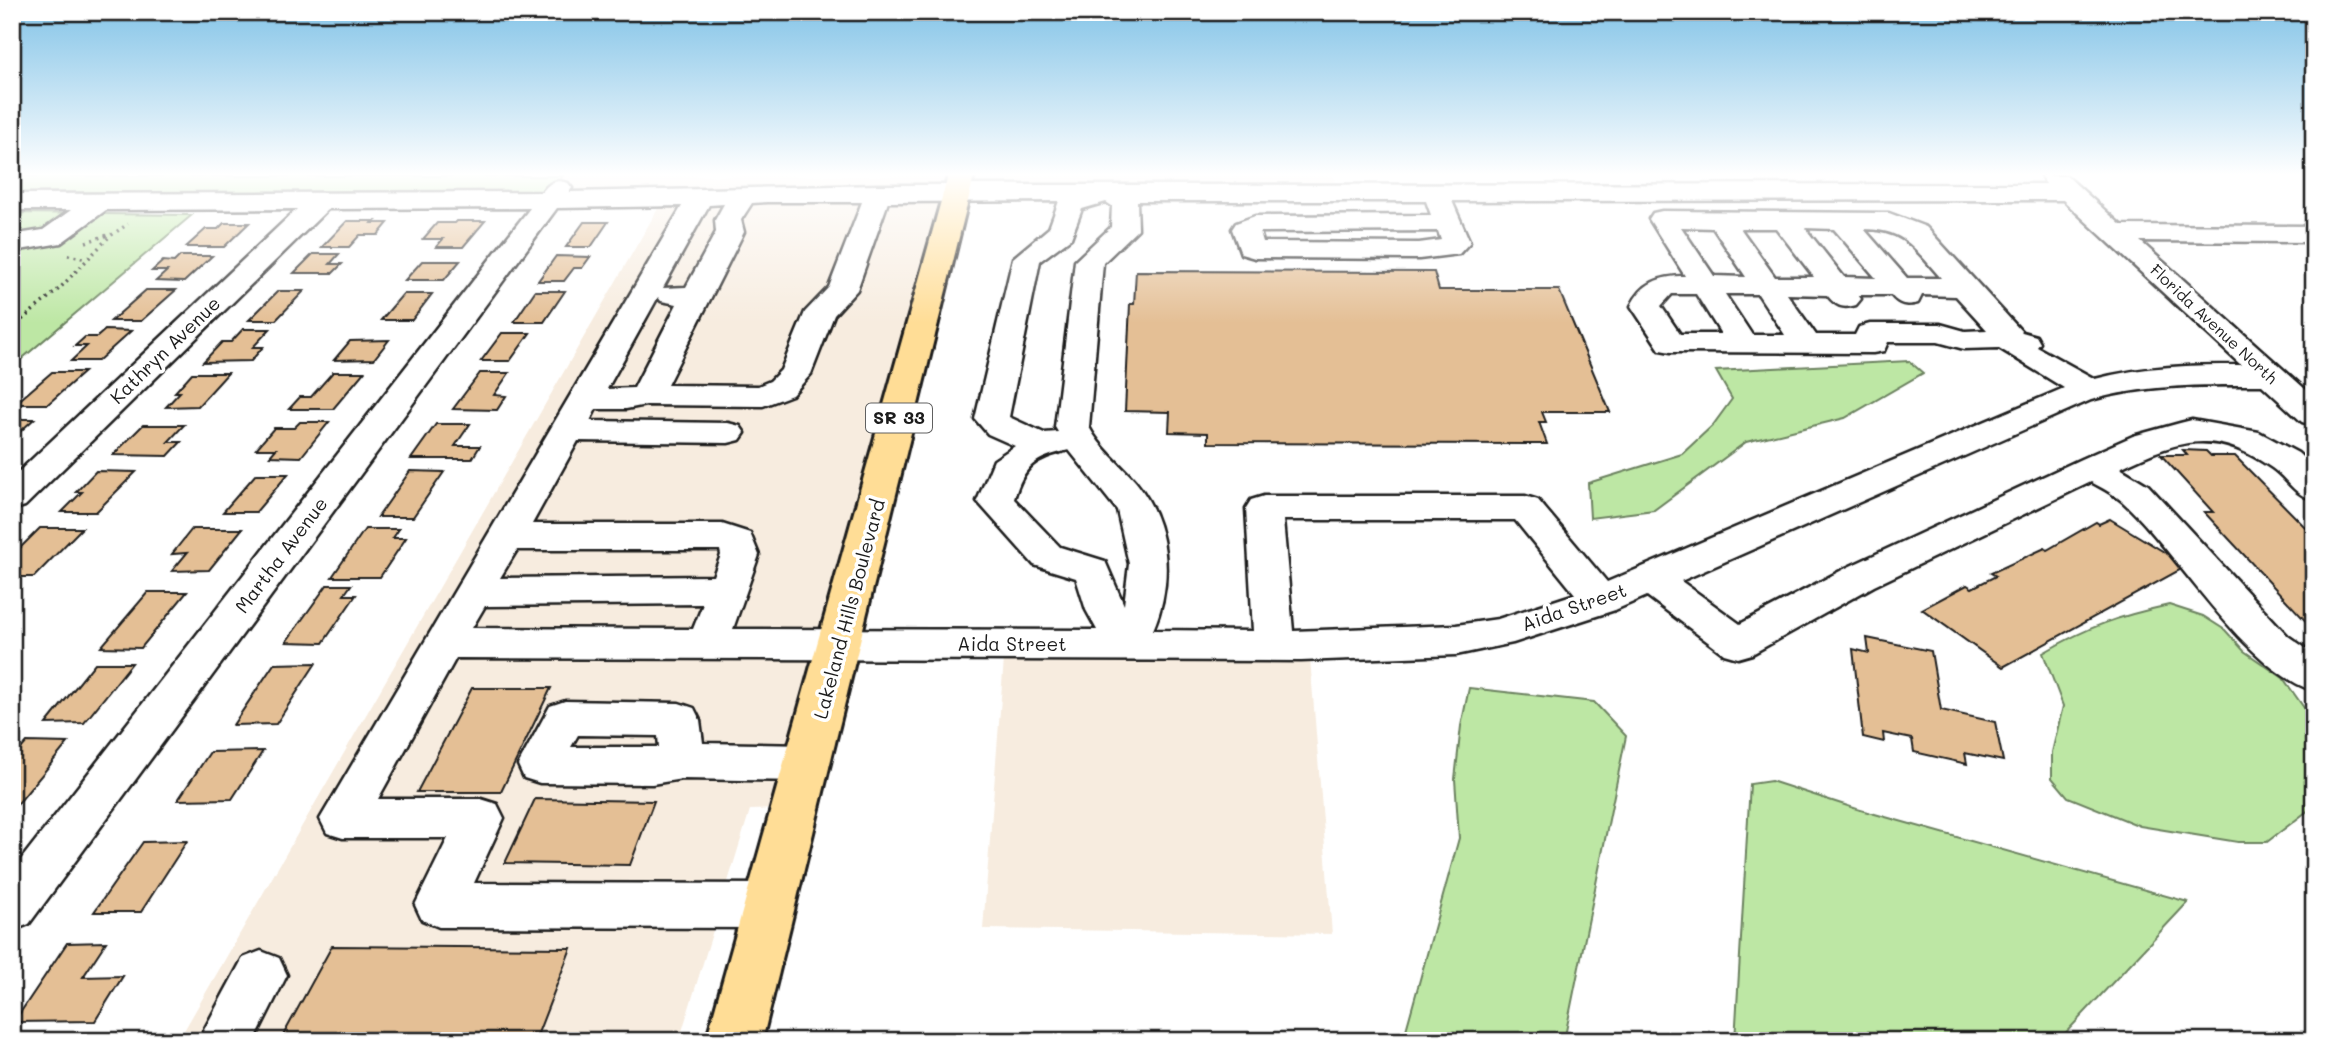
<svg xmlns="http://www.w3.org/2000/svg" width="2326" height="1053" font-family="Mali,sans-serif">
  <rect width="100%" height="100%" fill="#fff"/>
  <filter id="ink" filterUnits="userSpaceOnUse"><feTurbulence type="fractalNoise" baseFrequency=".0143" numOctaves="2"/><feDisplacementMap in="SourceGraphic" scale="14" xChannelSelector="R" yChannelSelector="G"/><feConvolveMatrix kernelMatrix="1 2 1 2 8 2 1 2 1" color-interpolation-filters="sRGB"/></filter>
  <g filter="url(#ink)">
    <!-- built -->
    <g fill="#f7ecdf">
      <path d="M563,176H952L949,188L548,195Z"/>
      <path d="M971,176H1334L1338,188H968Z"/>
      <path d="M947,198L779,809L750,810L679,1041H178L660,205Z"/>
      <path d="M1310,658L1332,934L983,929L1004,659Z"/>
    </g>
    <!-- green -->
    <g fill="#bde7a4" stroke="#6c8260" stroke-width="2">
      <path d="M12,176H563L548,195L12,196Z"/>
      <path d="M12,213L192,215L12,367Z"/>
      <path d="M1909,361L1923,373L1845,418L1746,442L1654,510L1590,518L1588,483L1682,454L1713,425L1732,399L1716,371Z"/>
      <path d="M2169,605L2203,616L2225,630L2244,651L2283,678L2314,722V806L2267,842H2238L2140,826L2068,797L2052,778V752L2063,706L2043,653C2087,627 2119,616 2169,605Z"/>
      <path d="M1469,688L1594,702L1626,736L1564,1041H1403L1459,838L1455,779L1461,726Z"/>
      <path d="M1771,781L1857,809L2188,902L2058,1041H1735L1750,784Z"/>
    </g>
    <g fill="none" stroke-linecap="round" stroke-linejoin="round">
      <!-- stream -->
      <path stroke="#5e8e95" stroke-width="10" d="M2305,1041L2314,1029"/>
    </g>
    <!-- building -->
    <g fill="#e4bf95" stroke="#1c1c1c" stroke-width="2">
      <path d="M347,221H375L372,223H388L378,235H360L349,247H322Z"/>
      <path d="M457,221H485L463,247H436L443,239H423L437,223H455Z"/>
      <path d="M584,222H608L591,247H566Z"/>
      <path d="M224,223H249L224,247H186L206,229H218Z"/>
      <path d="M313,254H339L330,264H342L333,273H294Z"/>
      <path d="M180,256H212L184,282L156,281L167,271H152L163,261L174,262Z"/>
      <path d="M556,256L590,257L582,268H574L564,281H538Z"/>
      <path d="M422,261H460L444,280H405Z"/>
      <path d="M1136,271L1434,272L1439,290H1559L1610,412H1542L1546,422H1539L1547,444L1208,443V433L1169,432L1170,412L1125,411L1130,304H1134Z"/>
      <path d="M146,290H176L141,321H111Z"/>
      <path d="M278,291H304L276,320H249Z"/>
      <path d="M535,291H565L544,322H514Z"/>
      <path d="M403,294H432L412,320H381Z"/>
      <path d="M243,329H270L253,347H263L251,361L203,362L222,342H231Z"/>
      <path d="M105,330L131,331L98,361H71L87,346H75L85,337H97Z"/>
      <path d="M502,333H530L510,361H481Z"/>
      <path d="M389,340L374,359L334,360L350,341Z"/>
      <path d="M52,372H84L48,404H15Z"/>
      <path d="M333,372H364L333,409H289L300,397H311Z"/>
      <path d="M192,373H228L198,406L166,407L180,392H175Z"/>
      <path d="M480,373H509L494,395L506,396L497,410L453,409Z"/>
      <path d="M12,419H34L12,439Z"/>
      <path d="M300,422H329L301,457L270,456L276,449H256L274,428H294Z"/>
      <path d="M436,424H470L455,446H480L472,459H411Z"/>
      <path d="M143,425H184L168,442H181L168,456L113,455Z"/>
      <path d="M2183,450L2206,451L2211,456H2235L2314,536V630L2204,512H2213L2161,455H2187Z"/>
      <path d="M96,471L136,472L96,512H62L82,492H76Z"/>
      <path d="M410,471L444,472L413,517H378Z"/>
      <path d="M256,474H288L256,512H223Z"/>
      <path d="M2110,519L2187,566L2003,667L1922,609L1967,585L1972,588L1996,576L1991,573L2045,548L2047,550L2096,522L2099,524Z"/>
      <path d="M40,528H82L34,577H12V556Z"/>
      <path d="M192,529H242L209,570L172,571L187,553L172,554Z"/>
      <path d="M365,529H399L393,538H406L380,577H332Z"/>
      <path d="M327,585H351L344,595H356L323,643L286,642Z"/>
      <path d="M148,592H187L141,648L101,647Z"/>
      <path d="M1867,638L1931,651L1941,710L1995,722L2003,761L1965,753L1967,764L1914,752L1912,739L1883,733L1884,742L1863,737L1853,649L1869,653Z"/>
      <path d="M95,663H132L84,723L46,724Z"/>
      <path d="M316,663L276,724L233,725L274,664Z"/>
      <path d="M472,688H551L501,792H417Z"/>
      <path d="M27,742L68,743L16,806H12V759Z"/>
      <path d="M263,751L232,799L178,800L210,752Z"/>
      <path d="M535,799L654,801L630,865L505,863Z"/>
      <path d="M187,841L141,912H94L143,842Z"/>
      <path d="M106,942L83,977L123,976L95,1021L14,1022L67,943Z"/>
      <path d="M332,946L571,948L535,1041H280Z"/>
    </g>
    <g fill="none" stroke-linecap="round" stroke-linejoin="round">
      <!-- minor casing -->
      <g stroke="#1c1c1c" stroke-width="5">
        <g id="minor">
          <path d="M2041,176H2067L2121,225L2314,226V242L2140,241L2314,397V425L2302,422L2262,385C2202,385 2149,384 2091,400L1681,581L1740,624L1846,568L2081,459L2133,436L2180,423L2192,420L2259,432L2298,453L2314,468V500C2294,495 2288,479 2272,468C2214,427 2178,440 2120,468L2148,485L2288,636L2314,654V691C2244,669 2178,552 2123,502C2114,494 2102,488 2091,482L1874,586L1752,654L1738,658L1724,654L1647,596L1615,610L1513,643L1456,655L1301,661L456,658L378,799H481L497,804L504,818L474,883L770,884L787,891L794,906L787,921L770,928L439,927L422,920L415,905L448,838H343L327,833L320,819L682,206L557,208L29,924L12,931V871L530,208L328,209L25,506L12,510V478L297,209L106,210L61,243L14,251L12,235L43,230L71,210H12V194L542,192C550,182 555,179 568,183L572,188L569,192L878,185L2046,184ZM2063,200L2241,365C2192,365 2143,366 2095,379L2037,347L2040,343L2036,336L2022,332L1926,227L1889,213L1662,211L1653,213L1649,219L1685,276C1659,276 1642,283 1631,306L1660,350L1671,352L1873,353L1884,351L1888,342H1938L1964,349L1999,348L2064,388L1607,582L1538,500L1525,496H1264L1251,500L1246,508L1253,631L1153,630C1174,582 1170,523 1135,481C1119,463 1100,448 1089,427L1103,263L1138,229L1137,201H1426L1431,215L1255,216L1236,223L1232,229L1241,254L1255,258L1419,259L1459,254L1470,242L1452,201ZM1059,201L1049,228L1013,258L975,419L988,434L1015,446L994,460L977,501L1034,565L1076,578L1086,610L1097,630L733,629L759,555L750,533L722,524H532L578,441L728,443L740,440L745,433L740,426L728,423L590,421L596,409H626L646,405L763,406L792,395L811,374L834,315L857,290L888,202ZM767,202H862L829,287L805,312L781,370L770,381L758,386L667,385L744,232L741,220L752,203ZM1106,202L1112,206L1111,227L1075,261L1055,427L1058,432L1044,433L1009,417L1040,261L1071,238L1082,209ZM724,204L715,220L716,232L686,287L663,288L709,205ZM1681,227L1713,228L1746,277L1714,276ZM1740,228H1776L1814,277H1775ZM1805,228L1834,229L1876,278L1844,277ZM1864,229C1905,229 1915,249 1941,278H1907ZM1438,231L1441,240L1419,243L1263,242L1260,232ZM1672,294H1696L1721,334H1680L1661,306ZM1725,294H1758L1785,335H1752ZM1787,294L1827,295C1836,306 1842,309 1856,305L1861,299L1858,295H1891C1899,305 1906,306 1918,303L1922,295L1956,296L1987,330L1965,331L1940,324H1870L1859,327L1855,335H1816ZM658,297L661,301L677,304L634,388L607,389ZM1069,450L1117,510L1129,564L1124,605L1105,561L1060,547L1014,499C1024,465 1035,458 1069,450ZM1283,520H1515L1575,594L1498,619L1456,625L1293,631ZM517,550H720L721,555L713,576L500,578ZM703,604L693,629L472,628L485,606Z"/>
          <path d="M565,701L679,703L694,708L700,720L703,743L808,745L824,750L830,763L824,776L808,781L682,779L652,784L540,783L524,778L518,765L550,706ZM578,735L658,736L659,747H571Z"/>
          <path d="M261,951L279,958L287,975L254,1041H198L243,958Z"/>
        </g>
      </g>
      <!-- major casing -->
      <g stroke="#1c1c1c" stroke-width="6">
        <path id="major" d="M948,176H974L762,1041H706Z"/>
      </g>
      <!-- path -->
      <g stroke="#1c1c1c" stroke-width="3.5" stroke-dasharray="2 4.5" stroke-linecap="butt">
        <path d="M86,242L111,234"/>
        <path d="M68,255L87,259"/>
        <path d="M12,328L59,289L110,236L128,224"/>
      </g>
      <!-- minor -->
      <use href="#minor" fill="#fff" fill-rule="evenodd"/>
      <!-- major -->
      <use href="#major" fill="#ffdd96" fill-rule="evenodd"/>
    </g>
  </g>
  <!-- sky -->
  <linearGradient id="sky" x2="0" y2="1"><stop stop-color="#82c3e7"/><stop offset="0.54" stop-color="#fff"/><stop offset="1" stop-color="#fff" stop-opacity="0"/></linearGradient>
  <rect width="2326" height="323" fill="url(#sky)"/>
  <g text-anchor="middle" stroke-width="7" stroke-linejoin="round" paint-order="stroke">
    <!-- far-street labels -->
    <g font-size="16" fill="#1c1c1c" stroke="#fff">
      <text transform="translate(2214 324) rotate(43)" y="6">Florida Avenue North</text>
    </g>
    <!-- shield labels -->
    <rect fill="#fff" stroke="#606060" stroke-width="2" x="866" y="403.5" width="66" height="29" rx="5"/>
    <g font-size="18" font-weight="bold" fill="#1c1c1c">
      <text x="899" y="424">SR 33</text>
    </g>
    <!-- street labels -->
    <g font-size="19" fill="#1c1c1c" stroke="#fff">
      <text transform="translate(165 350) rotate(-44)" y="7">Kathryn Avenue</text>
      <text transform="translate(281 555) rotate(-53)" y="7">Martha Avenue</text>
      <text transform="translate(1574 607) rotate(-19)" y="7">Aida Street</text>
      <text transform="translate(849 609) rotate(-75)" y="7">Lakeland Hills Boulevard</text>
      <text x="1012" y="651">Aida Street</text>
    </g>
  </g>
  <!-- margin -->
  <rect width="2326" height="1053" fill="none" stroke="#fff" stroke-width="42"/>
  <rect x="21" y="21" width="2284" height="1011" fill="none" stroke="#1c1c1c" stroke-width="2.5" filter="url(#ink)"/>
</svg>
